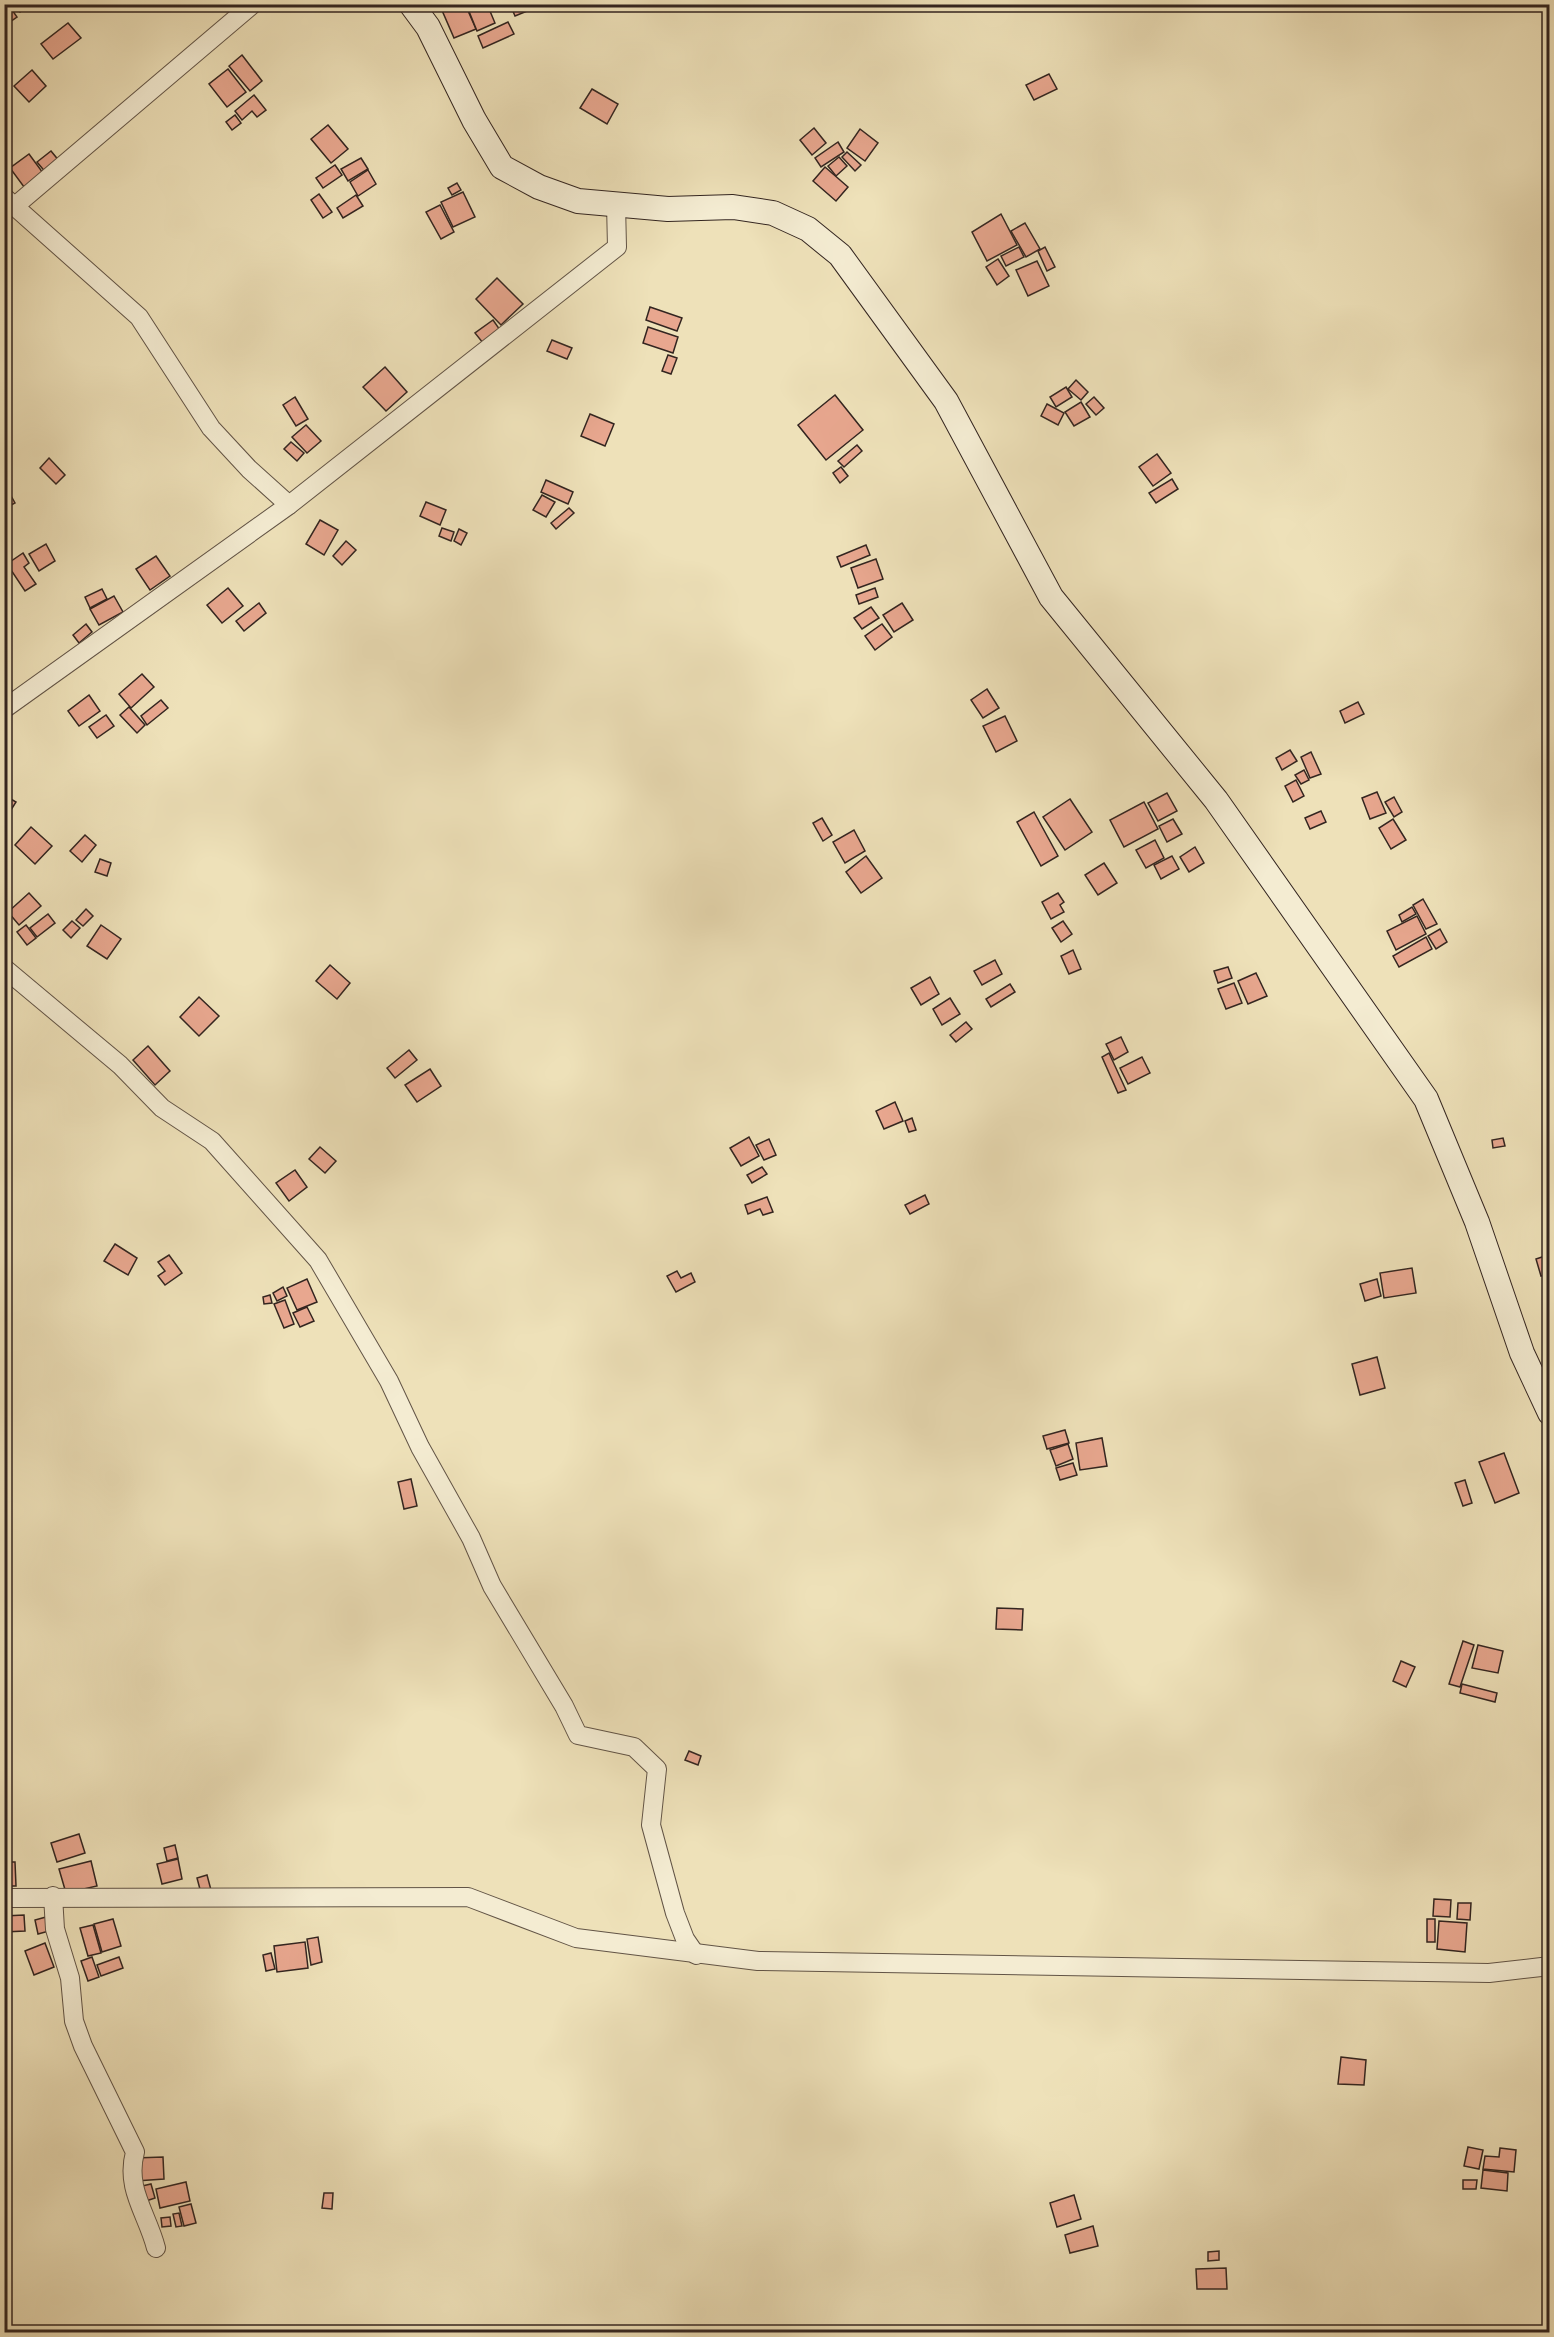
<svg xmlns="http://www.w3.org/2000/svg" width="1554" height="2337" font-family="'EB Garamond',serif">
  <rect width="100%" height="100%" fill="#eee1b9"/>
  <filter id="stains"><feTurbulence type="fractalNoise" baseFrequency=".00333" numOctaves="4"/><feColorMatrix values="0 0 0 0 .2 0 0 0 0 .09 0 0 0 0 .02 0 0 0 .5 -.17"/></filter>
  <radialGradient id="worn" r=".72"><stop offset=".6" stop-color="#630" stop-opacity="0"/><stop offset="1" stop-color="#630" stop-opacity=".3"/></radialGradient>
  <!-- building -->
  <g fill="#e8a78f" stroke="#332520" stroke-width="1.5">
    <path d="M4,4H8L17,17L4,26Z"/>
    <path d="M13,4H29L20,12Z"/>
    <path d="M449,4H465L476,29L454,38L441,8Z"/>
    <path d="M466,4H487L495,23L477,31Z"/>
    <path d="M510,4H542V5L515,16Z"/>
    <path d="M508,22L514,34L483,48L478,36Z"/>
    <path d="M68,23L81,38L53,59L41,44Z"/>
    <path d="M242,55L262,81L250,91L229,66Z"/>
    <path d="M228,69L246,92L227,107L209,84Z"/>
    <path d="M32,70L46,86L29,102L14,86Z"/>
    <path d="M1049,74L1057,89L1034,100L1026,85Z"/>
    <path d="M592,89L618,104L607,124L580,108Z"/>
    <path d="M254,95L266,110L257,117L252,111L242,120L235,111Z"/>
    <path d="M235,115L241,123L232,130L226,122Z"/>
    <path d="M328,125L348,149L331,163L311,139Z"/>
    <path d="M814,128L826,143L812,155L800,140Z"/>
    <path d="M860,129L878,143L865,161L847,148Z"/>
    <path d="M838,142L844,152L821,167L815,158Z"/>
    <path d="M51,151L60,162L47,174L37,162Z"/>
    <path d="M847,152L861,165L855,171L842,157Z"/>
    <path d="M29,154L46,177L27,191L10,168Z"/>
    <path d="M839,157L847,166L836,176L828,166Z"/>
    <path d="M361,158L368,169L348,181L341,169Z"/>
    <path d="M335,165L342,175L323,188L316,178Z"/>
    <path d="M825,167L848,187L836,201L813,181Z"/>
    <path d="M368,170L376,184L358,196L350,182Z"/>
    <path d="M457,183L461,190L452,195L448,188Z"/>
    <path d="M463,192L475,217L453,227L441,202Z"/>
    <path d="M319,194L332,212L323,218L311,200Z"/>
    <path d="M356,195L363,206L343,218L337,208Z"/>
    <path d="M440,205L454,232L441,239L426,212Z"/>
    <path d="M1001,214L1017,245L987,261L972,232Z"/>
    <path d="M1025,223L1040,249L1026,257L1011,231Z"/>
    <path d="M1019,247L1024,257L1006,266L1001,256Z"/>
    <path d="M1045,247L1055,267L1047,271L1038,251Z"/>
    <path d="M998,259L1009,276L997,285L986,267Z"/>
    <path d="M1037,261L1049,286L1028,296L1016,270Z"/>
    <path d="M497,278L523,304L501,325L476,299Z"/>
    <path d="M650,307L682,318L677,331L646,320Z"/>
    <path d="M493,320L500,330L483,343L475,333Z"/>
    <path d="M648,327L678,337L673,353L643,343Z"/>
    <path d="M552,340L572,348L567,359L547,351Z"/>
    <path d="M668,355L677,358L671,374L662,371Z"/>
    <path d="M385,367L407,392L386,411L363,387Z"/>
    <path d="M1076,380L1088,392L1081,400L1068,389Z"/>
    <path d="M1066,387L1072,397L1056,407L1050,397Z"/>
    <path d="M835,395L863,430L826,460L798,425Z"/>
    <path d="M295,397L308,419L296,426L283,405Z"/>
    <path d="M1094,397L1104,408L1096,415L1086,404Z"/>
    <path d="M1081,402L1090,417L1074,426L1065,412Z"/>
    <path d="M1047,404L1064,413L1058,425L1041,416Z"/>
    <path d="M590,414L614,424L605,446L581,436Z"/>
    <path d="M306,425L321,441L307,453L292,437Z"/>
    <path d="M291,442L304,453L297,461L284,449Z"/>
    <path d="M857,445L862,451L844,467L838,461Z"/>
    <path d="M1157,454L1171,473L1153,486L1139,467Z"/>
    <path d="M49,458L65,475L56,484L40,468Z"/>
    <path d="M841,467L848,476L840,483L833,473Z"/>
    <path d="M1172,479L1178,489L1156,503L1149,493Z"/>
    <path d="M546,480L573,492L568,504L541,492Z"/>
    <path d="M10,494L15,503L4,509V497Z"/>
    <path d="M542,495L555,502L546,517L533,510Z"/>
    <path d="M426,502L446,510L440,525L420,516Z"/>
    <path d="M569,508L574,513L556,529L551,523Z"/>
    <path d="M320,520L338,530L324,555L306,544Z"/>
    <path d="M442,528L454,532L451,541L439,536Z"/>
    <path d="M459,529L467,533L461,545L454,541Z"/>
    <path d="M346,541L356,550L342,565L333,556Z"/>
    <path d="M46,544L55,561L39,571L29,554Z"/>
    <path d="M866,545L870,555L841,567L837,557Z"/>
    <path d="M23,553L29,563L24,567L36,584L25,591L7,564Z"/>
    <path d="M156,556L170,576L150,590L136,569Z"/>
    <path d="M876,559L883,579L858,588L851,568Z"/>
    <path d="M228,588L243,606L222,623L207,605Z"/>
    <path d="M875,588L878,597L859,604L856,595Z"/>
    <path d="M102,589L107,599L90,608L85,597Z"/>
    <path d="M114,596L123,612L99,625L90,609Z"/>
    <path d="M259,603L266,613L244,631L236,621Z"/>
    <path d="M902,603L913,620L894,632L883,615Z"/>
    <path d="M871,607L879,618L862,629L854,618Z"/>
    <path d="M86,624L92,632L79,643L73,635Z"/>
    <path d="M882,624L892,637L875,650L865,636Z"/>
    <path d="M142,674L154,687L131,708L119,694Z"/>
    <path d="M987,689L999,708L983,718L971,700Z"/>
    <path d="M89,695L100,711L79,726L68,711Z"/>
    <path d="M161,700L168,708L147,725L141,716Z"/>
    <path d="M1358,702L1364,714L1345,723L1340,711Z"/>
    <path d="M129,707L145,725L137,733L120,715Z"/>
    <path d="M106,715L114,726L97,738L89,727Z"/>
    <path d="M1005,716L1017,741L996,752L983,726Z"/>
    <path d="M1290,750L1297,761L1282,770L1276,758Z"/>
    <path d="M1311,752L1321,774L1310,778L1301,757Z"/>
    <path d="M1304,770L1309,780L1301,784L1295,775Z"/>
    <path d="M1296,780L1304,796L1293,802L1285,786Z"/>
    <path d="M1377,792L1386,813L1370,819L1362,798Z"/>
    <path d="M1167,793L1177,811L1158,821L1148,803Z"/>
    <path d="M4,795L16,802L4,821Z"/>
    <path d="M1394,797L1402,812L1394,817L1385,802Z"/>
    <path d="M1070,799L1092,832L1065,850L1043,817Z"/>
    <path d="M1144,802L1158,829L1124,847L1110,820Z"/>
    <path d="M1321,811L1326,822L1310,829L1305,818Z"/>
    <path d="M1034,812L1058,856L1041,866L1017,822Z"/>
    <path d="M822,818L832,835L823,841L813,823Z"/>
    <path d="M1173,819L1182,834L1167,842L1159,826Z"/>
    <path d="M1393,819L1406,840L1391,849L1379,828Z"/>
    <path d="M31,827L52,846L35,864L15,845Z"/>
    <path d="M854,830L865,851L845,863L833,842Z"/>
    <path d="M85,835L96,845L82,862L70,851Z"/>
    <path d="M1155,840L1164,858L1146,868L1136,850Z"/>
    <path d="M1195,847L1204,863L1189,872L1180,857Z"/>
    <path d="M866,856L882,878L861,893L846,872Z"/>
    <path d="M1172,856L1179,869L1161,879L1154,865Z"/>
    <path d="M100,859L111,863L107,876L95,872Z"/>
    <path d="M1104,863L1117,883L1098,895L1085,875Z"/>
    <path d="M29,893L41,906L19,925L8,912Z"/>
    <path d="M1058,893L1064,902L1060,905L1064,912L1051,919L1042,902Z"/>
    <path d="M1423,899L1437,924L1426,929L1413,905Z"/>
    <path d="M1412,907L1416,914L1402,922L1399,915Z"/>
    <path d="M86,909L93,916L83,926L76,920Z"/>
    <path d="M48,914L55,923L37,937L30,928Z"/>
    <path d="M1417,916L1426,934L1396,950L1387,931Z"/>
    <path d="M72,921L80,928L71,938L63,930Z"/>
    <path d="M1063,921L1072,934L1061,942L1052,928Z"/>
    <path d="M26,925L36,938L27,945L17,932Z"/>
    <path d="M101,925L121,939L107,959L87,946Z"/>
    <path d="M1440,929L1447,942L1436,949L1428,936Z"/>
    <path d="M1426,937L1432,949L1399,967L1393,956Z"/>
    <path d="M1073,950L1081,969L1069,974L1061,956Z"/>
    <path d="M995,960L1002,974L982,985L974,971Z"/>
    <path d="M330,965L350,983L337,999L316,981Z"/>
    <path d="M1228,967L1232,978L1218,983L1214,971Z"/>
    <path d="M1256,973L1267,996L1248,1004L1238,981Z"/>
    <path d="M930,977L939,994L921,1005L911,988Z"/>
    <path d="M1234,983L1242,1003L1226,1009L1218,989Z"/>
    <path d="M1010,984L1015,992L991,1007L986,999Z"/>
    <path d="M199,997L219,1016L199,1036L180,1017Z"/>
    <path d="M950,998L960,1014L942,1025L933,1009Z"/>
    <path d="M966,1022L972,1029L956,1042L950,1035Z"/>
    <path d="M1121,1037L1128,1052L1114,1060L1106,1044Z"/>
    <path d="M148,1046L170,1071L155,1085L133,1060Z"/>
    <path d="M409,1050L417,1060L395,1078L387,1068Z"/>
    <path d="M1109,1053L1126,1090L1118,1093L1102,1057Z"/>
    <path d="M1142,1057L1150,1073L1128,1084L1120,1068Z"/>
    <path d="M430,1069L441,1086L417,1102L405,1085Z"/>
    <path d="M895,1102L903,1121L884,1129L876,1111Z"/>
    <path d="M912,1118L916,1130L909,1132L905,1121Z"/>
    <path d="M749,1137L759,1156L741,1166L730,1148Z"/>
    <path d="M1503,1138L1505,1146L1493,1148L1492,1140Z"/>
    <path d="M769,1139L776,1155L764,1160L756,1145Z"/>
    <path d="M320,1147L336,1161L325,1173L309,1159Z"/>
    <path d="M762,1167L767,1174L752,1183L747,1175Z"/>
    <path d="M295,1170L307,1187L289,1201L276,1183Z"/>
    <path d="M925,1195L929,1204L910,1214L905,1205Z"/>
    <path d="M767,1197L773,1212L763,1215L760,1209L748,1214L745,1205Z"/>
    <path d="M115,1244L137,1258L128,1275L104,1261Z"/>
    <path d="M169,1255L182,1273L165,1285L158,1276L165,1271L158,1262Z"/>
    <path d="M1545,1256L1550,1274L1541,1276L1536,1259Z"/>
    <path d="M1412,1268L1416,1293L1384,1298L1380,1273Z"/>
    <path d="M677,1271L681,1278L691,1273L695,1282L676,1292L667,1276Z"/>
    <path d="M307,1279L317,1302L297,1310L287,1288Z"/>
    <path d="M1377,1279L1381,1296L1365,1301L1360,1284Z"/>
    <path d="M283,1287L287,1296L277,1301L273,1293Z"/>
    <path d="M270,1295L272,1303L264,1304L263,1297Z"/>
    <path d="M285,1300L294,1324L284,1328L274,1304Z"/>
    <path d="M307,1307L314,1321L300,1327L293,1313Z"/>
    <path d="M1377,1357L1385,1388L1360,1395L1352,1364Z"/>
    <path d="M1065,1430L1069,1443L1047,1449L1043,1436Z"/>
    <path d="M1102,1438L1107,1466L1080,1470L1076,1443Z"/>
    <path d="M1068,1444L1073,1459L1056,1466L1050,1450Z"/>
    <path d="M1504,1453L1519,1493L1495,1503L1479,1462Z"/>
    <path d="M1073,1463L1077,1475L1060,1480L1056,1468Z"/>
    <path d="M411,1479L417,1506L404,1509L398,1482Z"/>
    <path d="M1465,1480L1472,1503L1463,1506L1455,1483Z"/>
    <path d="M997,1608L1023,1609L1022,1630L996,1629Z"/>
    <path d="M1463,1641L1474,1645L1460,1687L1449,1684Z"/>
    <path d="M1478,1645L1503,1651L1498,1673L1472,1668Z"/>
    <path d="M1401,1661L1415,1667L1406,1687L1393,1681Z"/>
    <path d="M1462,1684L1497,1693L1495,1702L1460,1693Z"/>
    <path d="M689,1751L701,1756L698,1765L685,1760Z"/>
    <path d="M79,1834L85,1853L57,1862L51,1843Z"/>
    <path d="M175,1845L178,1858L167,1861L164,1848Z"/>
    <path d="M178,1859L182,1879L162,1884L157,1864Z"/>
    <path d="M91,1861L97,1886L66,1893L59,1869Z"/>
    <path d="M4,1862H15L16,1886H4Z"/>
    <path d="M207,1875L211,1890L201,1893L197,1878Z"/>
    <path d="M1434,1899L1451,1900L1450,1917L1433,1916Z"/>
    <path d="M1458,1903H1471L1470,1920L1457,1919Z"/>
    <path d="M24,1915L25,1931L4,1932V1916Z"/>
    <path d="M46,1917L49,1931L38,1934L35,1920Z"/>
    <path d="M113,1919L121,1946L102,1952L94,1924Z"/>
    <rect x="1427" y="1919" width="8" height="23"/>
    <path d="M1439,1921L1467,1923L1465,1952L1437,1949Z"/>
    <path d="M93,1925L101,1953L88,1956L80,1928Z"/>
    <path d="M318,1937L322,1962L311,1965L307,1939Z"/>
    <path d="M305,1942L308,1968L277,1972L274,1946Z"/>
    <path d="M45,1943L54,1967L34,1975L25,1951Z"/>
    <path d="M271,1953L275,1969L266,1971L263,1955Z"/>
    <path d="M92,1957L99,1977L88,1981L81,1961Z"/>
    <path d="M119,1957L123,1968L101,1976L97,1965Z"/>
    <path d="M1341,2057L1366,2060L1364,2085L1338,2084Z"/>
    <path d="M1468,2147L1483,2150L1479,2169L1464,2166Z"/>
    <path d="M1500,2148L1516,2150L1514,2172L1483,2169L1485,2156L1499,2157Z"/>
    <path d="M163,2157L164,2179L136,2181L135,2158Z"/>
    <path d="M1483,2170L1508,2173L1507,2191L1481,2188Z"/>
    <path d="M1463,2180H1477L1476,2189H1463Z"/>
    <path d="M186,2182L190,2201L160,2208L156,2189Z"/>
    <path d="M151,2184L155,2198L146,2201L142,2186Z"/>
    <path d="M324,2193H333L332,2209L322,2208Z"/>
    <path d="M1074,2195L1081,2219L1057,2227L1050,2203Z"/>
    <path d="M191,2204L196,2223L184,2226L179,2207Z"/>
    <path d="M179,2213L182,2226L176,2227L173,2214Z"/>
    <path d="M170,2217L171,2226L162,2227L161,2218Z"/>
    <path d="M1093,2226L1098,2246L1070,2253L1065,2235Z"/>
    <path d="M1219,2251V2260L1208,2261V2252Z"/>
    <path d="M1226,2268L1227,2289H1197L1196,2269Z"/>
  </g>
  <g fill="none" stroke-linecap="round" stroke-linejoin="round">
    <!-- street casing -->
    <g stroke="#625446" stroke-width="20">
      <g id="street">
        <path d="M4,197L139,317L211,428L249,469L289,505"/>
        <path d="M15,206L253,4"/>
        <path d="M4,709L289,505L617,247L616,204"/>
        <path d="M4,968L120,1065L162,1108L212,1141L318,1260L389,1381L420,1447L471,1538L492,1586L564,1706L578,1735L634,1747L657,1769L651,1825L675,1913L685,1939L696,1955"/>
        <path d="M53,1896L55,1929L70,1978L74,2021L83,2046L135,2152C125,2189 147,2213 156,2248"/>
        <path d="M4,1898L468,1897L576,1938L758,1961L1489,1973L1550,1966"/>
      </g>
    </g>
    <!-- secondary casing -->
    <g stroke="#332520" stroke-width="26">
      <path id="secondary" d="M411,4L428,27L474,120L502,167L539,187L578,201L668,209L733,207L773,213L808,229L840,255L946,401L1051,597L1216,800L1426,1099L1477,1222L1522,1353L1550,1413"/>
    </g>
    <!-- street -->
    <use href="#street" stroke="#f4ecd2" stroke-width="18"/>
    <!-- secondary -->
    <use href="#secondary" stroke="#f4ecd2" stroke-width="24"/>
  </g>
  <!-- margin -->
  <rect width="1554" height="2337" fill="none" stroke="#eee1b9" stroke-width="24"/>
  <rect x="6" y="6" width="1542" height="2325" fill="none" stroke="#332520" stroke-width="3"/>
  <rect x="12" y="12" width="1530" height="2313" fill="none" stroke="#332520" stroke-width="1.5"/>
  <rect width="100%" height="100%" filter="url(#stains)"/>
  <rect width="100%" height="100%" fill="url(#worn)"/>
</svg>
